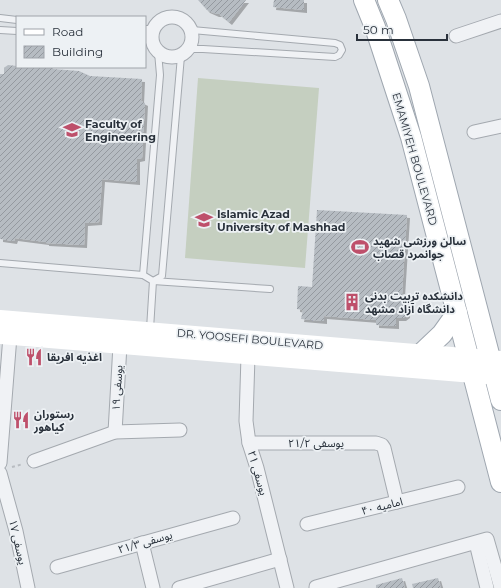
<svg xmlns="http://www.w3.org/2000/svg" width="501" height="588" font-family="Montserrat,'Noto Sans Arabic',sans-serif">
  <defs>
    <pattern id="building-hatch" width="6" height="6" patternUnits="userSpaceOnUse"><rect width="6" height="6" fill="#b6bcc2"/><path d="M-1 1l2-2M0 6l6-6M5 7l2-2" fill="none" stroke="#94999f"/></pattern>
    <filter id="shadow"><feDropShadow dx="3" dy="3" stdDeviation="0" flood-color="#0004"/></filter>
  </defs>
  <rect width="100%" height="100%" fill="#dee2e6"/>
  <!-- pitch -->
  <path fill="#c5cfc0" d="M198,78L319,88L305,268L185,258Z"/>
  <!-- building -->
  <g fill="url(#building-hatch)" filter="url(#shadow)">
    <path d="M198,0H246L229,22L219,14H216L207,10Z"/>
    <path d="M274,0H304V10L273,7Z"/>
    <path d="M8,65L17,66V67H53V69L79,71L90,76L142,79L141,101L145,103L142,158L137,159V182L102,179L99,222L85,223L84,245L46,243V242L15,238L14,241L0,239V74H4V68Z"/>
    <path d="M317,210L407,215L402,294L408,295L407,315L403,318H396V326L376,325V320L324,316V321L301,319L303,310L297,309L298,286L312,287Z"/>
    <path d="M402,578L405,588H376V585Z"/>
    <path d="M438,578L441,588H413L412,584Z"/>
  </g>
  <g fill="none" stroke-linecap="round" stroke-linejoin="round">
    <!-- lane casing -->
    <g stroke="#a4a9af" stroke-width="8">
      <g id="lane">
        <path d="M0,18L17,20"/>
        <path d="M145,29H151L159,22"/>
        <path d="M0,30L17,31"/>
        <path d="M145,40L151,41L152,42"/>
        <path d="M190,49H203L335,57L339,55L342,50L340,45L335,43L192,30"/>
        <path d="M0,263L143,275L153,281L270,289"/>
        <path d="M143,275L160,75L158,52"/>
        <path d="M153,281L162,276L181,56"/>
        <path d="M150,329L153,281"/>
      </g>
    </g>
    <!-- street casing -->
    <g stroke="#a4a9af" stroke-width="15">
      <g id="street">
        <circle cx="172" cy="37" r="20"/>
        <path d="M456,36L501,21"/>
        <path d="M474,132L501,126"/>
        <path d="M248,356L246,421L249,443L257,468L287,588"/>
        <path d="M115,432L120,345"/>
        <path d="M249,443H376L382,445L384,448L397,502"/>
        <path d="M34,461L115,432L180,430"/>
        <path d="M0,463L10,336"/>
        <path d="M0,473L16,531L28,588"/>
        <path d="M307,524L458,487"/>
        <path d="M142,543L153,588"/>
        <path d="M476,543L487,588"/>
        <path d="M57,567L233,518"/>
        <path d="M179,588L280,559"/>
        <path d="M316,588V587L487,539L501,588"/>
      </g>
    </g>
    <!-- primary casing -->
    <g stroke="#9fa7b0" stroke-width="22">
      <g id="primary">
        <path d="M364,0L375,27L411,137L501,482"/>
        <path d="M388,0L396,19L419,86L501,400"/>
        <path d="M422,353L442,334L457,313"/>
      </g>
    </g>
    <!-- path -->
    <path stroke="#b8bcc1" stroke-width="2" stroke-dasharray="3 3" stroke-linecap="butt" d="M12,467L23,464"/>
    <!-- lane -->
    <use href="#lane" stroke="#f0f2f5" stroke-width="6"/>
    <!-- street -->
    <use href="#street" stroke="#f0f2f5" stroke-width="13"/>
    <!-- secondary -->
    <g stroke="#fff" stroke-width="18">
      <path d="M0,319L501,360"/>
      <path d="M0,335L486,375"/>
    </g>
    <!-- primary -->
    <use href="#primary" stroke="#fff" stroke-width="20"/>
  </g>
  <!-- icons -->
  <defs>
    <g id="university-bare" transform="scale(1.38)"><path d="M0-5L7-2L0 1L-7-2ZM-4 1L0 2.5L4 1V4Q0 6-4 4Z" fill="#be506b" stroke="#edf1f4" stroke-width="2.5" paint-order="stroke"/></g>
    <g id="stadium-bare" transform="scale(1.38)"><path d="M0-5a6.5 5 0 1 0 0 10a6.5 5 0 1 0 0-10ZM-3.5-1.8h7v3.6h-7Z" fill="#be506b" stroke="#edf1f4" stroke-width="2.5" paint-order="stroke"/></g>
    <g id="building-bare" transform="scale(1.38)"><path d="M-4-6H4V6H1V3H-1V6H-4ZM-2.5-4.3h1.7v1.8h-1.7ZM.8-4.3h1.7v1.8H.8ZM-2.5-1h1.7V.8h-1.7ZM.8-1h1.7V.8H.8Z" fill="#be506b" stroke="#edf1f4" stroke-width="2.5" paint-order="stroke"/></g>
    <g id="restaurant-bare" transform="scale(1.38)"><path d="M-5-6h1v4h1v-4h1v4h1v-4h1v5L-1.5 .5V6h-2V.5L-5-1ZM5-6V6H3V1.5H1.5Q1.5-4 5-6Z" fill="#be506b" stroke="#edf1f4" stroke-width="2.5" paint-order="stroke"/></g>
  </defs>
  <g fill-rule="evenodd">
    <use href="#university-bare" x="72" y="130"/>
    <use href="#university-bare" x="204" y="220"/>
    <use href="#stadium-bare" x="360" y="247"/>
    <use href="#building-bare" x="352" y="302"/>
    <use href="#restaurant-bare" x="34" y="357"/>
    <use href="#restaurant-bare" x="21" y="420"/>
  </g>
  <g text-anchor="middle" stroke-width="3.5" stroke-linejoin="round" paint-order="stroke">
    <!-- poi labels -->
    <g font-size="11" font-weight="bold" fill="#29313b" stroke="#edf1f4" text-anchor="start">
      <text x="85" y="128">Faculty of<tspan x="85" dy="13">Engineering</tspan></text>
      <text x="217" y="218">Islamic Azad<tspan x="217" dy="13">University of Mashhad</tspan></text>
      <text x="373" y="245">سالن ورزشی شهید<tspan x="373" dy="13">جوانمرد قصاب</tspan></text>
      <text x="365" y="300">دانشکده تربیت بدنی<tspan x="365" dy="13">دانشگاه آزاد مشهد</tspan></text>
      <text x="47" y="361">اغذیه افریقا</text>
      <text x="34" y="418">رستوران<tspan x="34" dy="13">کیاهور</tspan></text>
    </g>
    <!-- street labels -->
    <g font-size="11" fill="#29313b" stroke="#edf1f4">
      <text transform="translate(415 159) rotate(74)" y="4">EMAMIYEH BOULEVARD</text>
      <text transform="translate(250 339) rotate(5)" y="4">DR. YOOSEFI BOULEVARD</text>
      <text transform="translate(117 388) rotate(-86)" y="4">یوسفی ۱۹</text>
      <text x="316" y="447">یوسفی ۲۱/۲</text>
      <text transform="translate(258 473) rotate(74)" y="4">یوسفی ۲۱</text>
      <text transform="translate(382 506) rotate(-14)" y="4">امامیه ۴۰</text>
      <text transform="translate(18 542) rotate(77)" y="4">یوسفی ۱۷</text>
      <text transform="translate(145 542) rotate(-16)" y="4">یوسفی ۲۱/۳</text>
    </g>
  </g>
  <!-- legend -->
  <rect x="16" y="16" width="130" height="52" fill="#edf1f4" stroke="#9fa4aa"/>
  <rect x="24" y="29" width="20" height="6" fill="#ffffff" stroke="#9fa4aa"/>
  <text x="52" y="36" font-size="12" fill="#29313b">Road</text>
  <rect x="24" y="46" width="20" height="12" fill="url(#building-hatch)" stroke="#9fa4aa"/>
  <text x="52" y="56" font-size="12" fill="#29313b">Building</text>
  <!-- scale -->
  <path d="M357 34v6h90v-6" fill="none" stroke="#29313b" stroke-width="2"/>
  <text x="363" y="34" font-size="12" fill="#29313b" stroke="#edf1f4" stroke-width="3" paint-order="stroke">50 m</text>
</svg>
